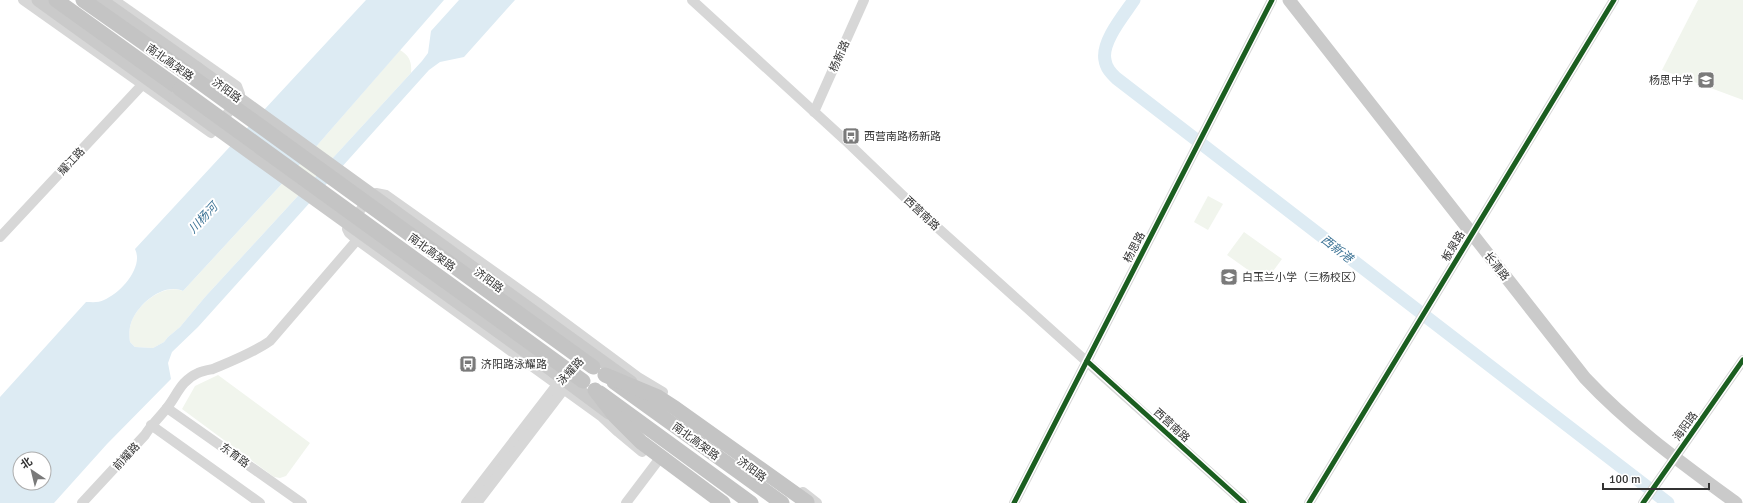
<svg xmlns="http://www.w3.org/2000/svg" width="1743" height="503" font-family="Signika,'Noto Sans SC',sans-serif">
  <rect width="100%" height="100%" fill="#fff"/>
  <!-- green -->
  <g fill="#f1f5ed">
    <path d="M1698,0H1743V100L1662,70Z"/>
    <path d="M400,50C410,56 412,63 411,73L205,297L180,327L168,337L164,342L153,348L135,347L130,342C129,336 129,329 131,323C137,305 163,283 183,291L314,149Z"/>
    <path d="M1208,196L1223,204L1208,230L1194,222Z"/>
    <path d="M1244,232L1282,259L1265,282L1227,255Z"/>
    <path d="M218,375L310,443L286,476L280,478L274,477L182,409L195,386Z"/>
  </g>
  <!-- water -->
  <path fill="#ddebf3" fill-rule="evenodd" d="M366,0H444L314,149L183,291C163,282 137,305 131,323C129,329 129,336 130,342L135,347L153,348L164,342L168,337L180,327L205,297L422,61L428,53L431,31L459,0H515L464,57L440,62L429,70L198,327L172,352L168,363L171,379L107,444L54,503H0V397L86,302C91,302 99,303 104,300C121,293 144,267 135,249ZM20,459H44V483H20Z"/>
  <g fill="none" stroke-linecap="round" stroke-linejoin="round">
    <!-- river -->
    <path stroke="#ddebf3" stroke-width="13" d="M1134,0C1124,15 1101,42 1105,60C1106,68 1111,73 1116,78L1668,503"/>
    <!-- minor -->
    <g stroke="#d7d7d7" stroke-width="10">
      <path d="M23,0L211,133L238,101L240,94L237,86L114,0"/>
      <path d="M692,0L845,140L919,211L1244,503"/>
      <path d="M814,112L864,0"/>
      <path d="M0,237L142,85"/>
      <path d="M167,408L302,503"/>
      <path d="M151,425L260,503"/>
      <path d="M642,452L618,432L602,417L357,240L349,233L347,229L349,225L371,196L376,193L386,195L537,302L638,377L663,392"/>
      <path d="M803,492L817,503"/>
      <path d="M82,503L145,435C151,425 159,418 166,409C177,396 180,381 198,373C202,371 208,370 213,369C232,361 253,353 270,341L357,240"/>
      <path d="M466,503L562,378L586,354"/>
      <path d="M477,503L568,384"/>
      <path d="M626,503L657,462"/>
      <path d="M1014,503L1272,0"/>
      <path d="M1309,503L1614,0"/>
      <path d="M1643,503L1743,360"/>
    </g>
    <!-- major -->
    <g stroke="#cacaca" stroke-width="13">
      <path d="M38,0L174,98"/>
      <path d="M101,0L197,68"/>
      <path d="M1289,0L1585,378C1630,426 1683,464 1736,503"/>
      <path d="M577,343L631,382"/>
      <path d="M554,372L609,413"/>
    </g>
    <!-- highway -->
    <g stroke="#c4c4c4" stroke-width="15">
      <path d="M56,0L180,89"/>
      <path d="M83,0L191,76"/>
      <path d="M614,382L782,503"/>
      <path d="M600,393L751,503"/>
    </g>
    <!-- major-bridge -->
    <g stroke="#cacaca" stroke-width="13">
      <path d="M197,68L577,343"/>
      <path d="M174,98L554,372"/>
    </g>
    <!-- highway-bridge -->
    <g stroke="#c4c4c4" stroke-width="15">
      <path d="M191,76L593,367"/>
      <path d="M180,89L583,381"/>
      <path d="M605,375L658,397L675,408L807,502"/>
      <path d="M595,390L615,416L641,442L723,503"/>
    </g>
    <!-- cycleway casing -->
    <g stroke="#fff" stroke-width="8">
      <g id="cycleway">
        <path d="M1087,361L1244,503"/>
        <path d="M1014,503L1272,0"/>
        <path d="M1309,503L1614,0"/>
        <path d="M1643,503L1743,360"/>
      </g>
    </g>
    <!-- cycleway -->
    <use href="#cycleway" stroke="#1b5e20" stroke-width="5"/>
  </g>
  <!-- icons -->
  <defs>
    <g id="school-square" transform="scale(0.9)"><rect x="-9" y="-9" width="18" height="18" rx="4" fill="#7a7a7a" stroke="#fff"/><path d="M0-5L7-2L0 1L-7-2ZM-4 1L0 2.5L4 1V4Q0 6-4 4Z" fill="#fff"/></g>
    <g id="bus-square" transform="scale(0.9)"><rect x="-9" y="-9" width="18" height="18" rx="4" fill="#7a7a7a" stroke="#fff"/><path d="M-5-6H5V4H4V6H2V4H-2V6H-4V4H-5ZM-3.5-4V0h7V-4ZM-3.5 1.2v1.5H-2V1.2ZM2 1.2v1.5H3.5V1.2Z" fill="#fff"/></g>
  </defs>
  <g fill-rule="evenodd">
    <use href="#school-square" x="1706" y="80"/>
    <use href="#bus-square" x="851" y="136"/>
    <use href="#school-square" x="1229" y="277"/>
    <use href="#bus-square" x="468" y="364"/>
  </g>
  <g text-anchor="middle" stroke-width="4" stroke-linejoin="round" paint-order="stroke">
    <!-- street labels -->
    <g font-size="11" fill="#333" stroke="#fff">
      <text transform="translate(839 56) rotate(-66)" y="4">杨新路</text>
      <text transform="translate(170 62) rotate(35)" y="4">南北高架路</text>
      <text transform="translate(227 90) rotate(36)" y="4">济阳路</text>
      <text transform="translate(71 161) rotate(-47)" y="4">耀江路</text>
      <text transform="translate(922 213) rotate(43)" y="4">西营南路</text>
      <text transform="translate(1453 246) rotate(-59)" y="4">板泉路</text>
      <text transform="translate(1134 247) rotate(-62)" y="4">杨思路</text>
      <text transform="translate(432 252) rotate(36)" y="4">南北高架路</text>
      <text transform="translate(1497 266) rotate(52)" y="4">长清路</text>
      <text transform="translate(489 280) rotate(36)" y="4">济阳路</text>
      <text transform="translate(570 371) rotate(-47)" y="4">泳耀路</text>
      <text transform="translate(1172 425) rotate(42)" y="4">西营南路</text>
      <text transform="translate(1685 426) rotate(-54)" y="4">海阳路</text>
      <text transform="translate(696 441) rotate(36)" y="4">南北高架路</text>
      <text transform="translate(235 455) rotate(36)" y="4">东育路</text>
      <text transform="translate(126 456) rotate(-47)" y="4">前耀路</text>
      <text transform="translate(752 469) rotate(36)" y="4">济阳路</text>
    </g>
    <!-- poi labels -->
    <g font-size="11" fill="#333" stroke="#fff" text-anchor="start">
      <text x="1693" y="84" text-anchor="end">杨思中学</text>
      <text x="864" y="140">西营南路杨新路</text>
      <text x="1242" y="281">白玉兰小学（三杨校区）</text>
      <text x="481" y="368">济阳路泳耀路</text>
    </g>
    <!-- water labels -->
    <g font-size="12" font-style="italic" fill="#3f7597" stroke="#fff">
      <text transform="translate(203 218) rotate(-47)" y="4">川杨河</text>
      <text transform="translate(1337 249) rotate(38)" y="4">西新港</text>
    </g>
  </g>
  <!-- north arrow -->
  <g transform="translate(32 471) rotate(325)"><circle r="19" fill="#ffffff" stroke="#adadad"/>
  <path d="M0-3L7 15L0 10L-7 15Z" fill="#7a7a7a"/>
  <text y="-6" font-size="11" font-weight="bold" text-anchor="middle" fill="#333333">北</text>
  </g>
  <!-- scale -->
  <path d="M1603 483v6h106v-6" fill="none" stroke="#333333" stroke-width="2"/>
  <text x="1609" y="483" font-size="12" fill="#333333" stroke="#ffffff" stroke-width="3" paint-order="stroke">100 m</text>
</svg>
